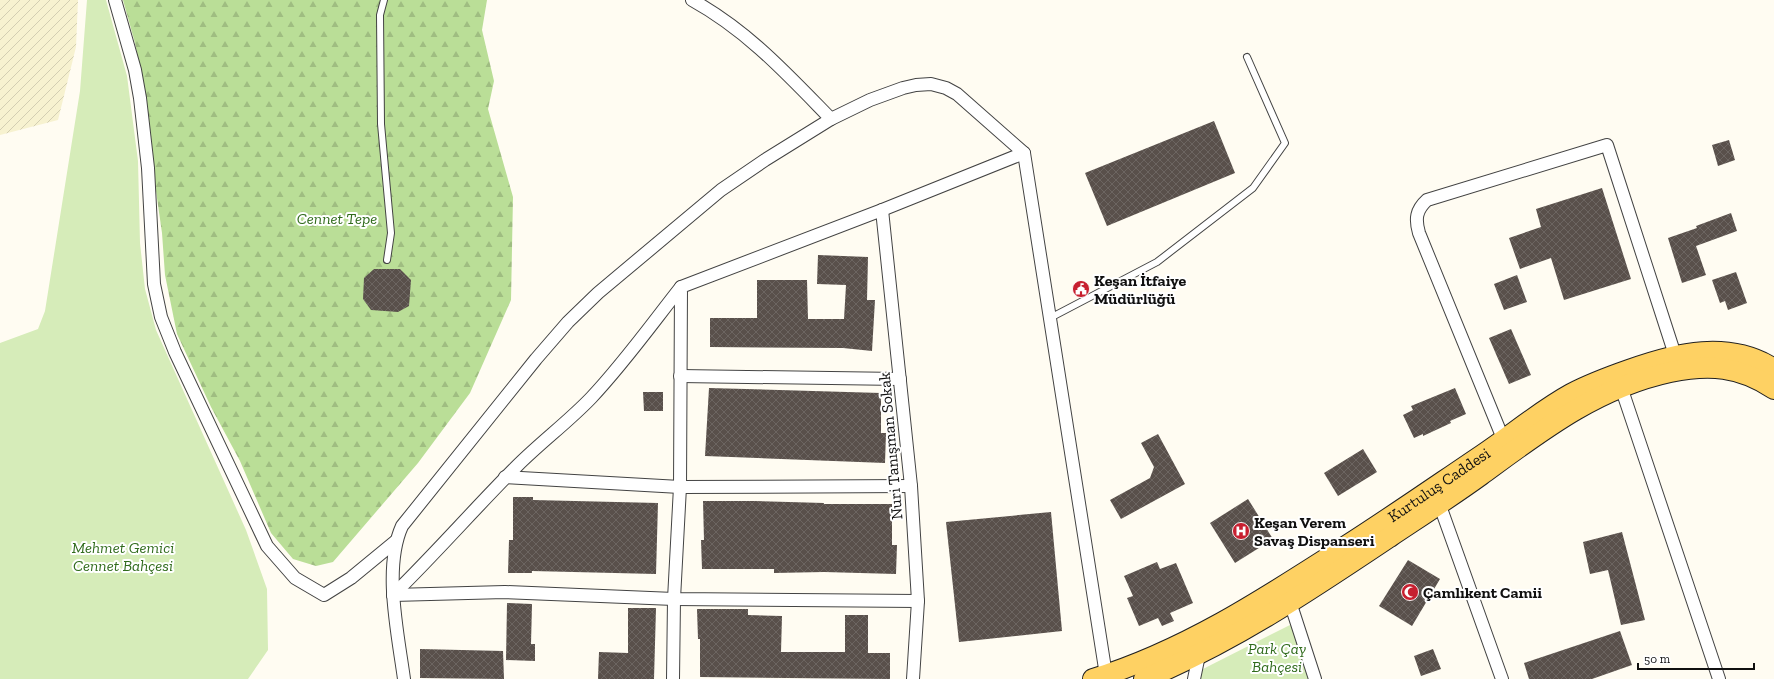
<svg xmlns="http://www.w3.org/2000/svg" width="1774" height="679" font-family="'Zilla Slab',serif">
  <defs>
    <pattern id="farmland-furrows" width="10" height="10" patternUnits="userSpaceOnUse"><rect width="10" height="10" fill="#f7f2d0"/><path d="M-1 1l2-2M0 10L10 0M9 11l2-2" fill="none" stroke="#d3ceb2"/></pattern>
    <pattern id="forest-firs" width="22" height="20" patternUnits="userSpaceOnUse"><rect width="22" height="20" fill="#bade97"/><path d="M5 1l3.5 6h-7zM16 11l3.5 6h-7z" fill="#9fbd81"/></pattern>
    <pattern id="building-cross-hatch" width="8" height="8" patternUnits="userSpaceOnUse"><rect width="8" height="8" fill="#59504b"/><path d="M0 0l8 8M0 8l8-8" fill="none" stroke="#6c6561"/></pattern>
  </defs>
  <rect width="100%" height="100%" fill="#fffcf2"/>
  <!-- farmland -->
  <path fill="url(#farmland-furrows)" d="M0,0H78L76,47L58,120L0,135Z"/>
  <!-- forest -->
  <path fill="url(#forest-firs)" d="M123,0H487L482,30L494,81L488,109L513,197L511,300L470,393L418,463L333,562L316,566L293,559L271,533L240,461L211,407L177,334L165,275L162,233L153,170L146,99L135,43Z"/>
  <!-- park -->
  <g fill="#d6ecb9">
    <path d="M87,0H106L127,76L138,161L140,243L145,289L156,330L246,530L267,589L268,650L248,679H0V343L38,329L45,311L80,91Z"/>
    <path d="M1292,624L1310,679H1199L1201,670Z"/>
  </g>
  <!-- building -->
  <g fill="url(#building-cross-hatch)">
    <path d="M1214,121L1235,173L1107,226L1085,173Z"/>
    <path d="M1729,140L1735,160L1718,166L1712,145Z"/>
    <path d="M1602,188L1631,279L1564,300L1551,258L1520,269L1509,238L1541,227L1536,209Z"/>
    <path d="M1731,213L1737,231L1696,246L1706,275L1682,283L1668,238L1697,228L1696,226Z"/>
    <path d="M818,255L868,257L867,300H875L872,351L843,348L710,347V318H757V280H807L808,319H844L846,285L817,284Z"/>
    <path d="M374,269H400L411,280L409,306L398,312L371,310L363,299L364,278Z"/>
    <path d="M1736,272L1747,303L1728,310L1725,301L1720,303L1712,280Z"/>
    <path d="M1517,275L1527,302L1504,310L1494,284Z"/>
    <path d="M1511,329L1531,375L1509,384L1489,338Z"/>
    <path d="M709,388L881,393V433H886L885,463L705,456Z"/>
    <path d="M1455,388L1466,414L1450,421L1451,423L1423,436V434L1414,438L1403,415L1413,410L1411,406Z"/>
    <path d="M643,392H663V411H644Z"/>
    <path d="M1158,434L1185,484L1121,519L1110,500L1150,478L1154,467L1141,443Z"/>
    <path d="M1363,449L1377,472L1338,496L1324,473Z"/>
    <path d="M513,497H533V500L658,503L656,574L532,571V573H508L509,540H513Z"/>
    <path d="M1248,499L1273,539L1235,563L1210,523Z"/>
    <path d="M703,501H754L824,503V504H892V545H897L896,574L824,572L774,573V569H702L701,540H704Z"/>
    <path d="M1051,512L1062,631L959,642L946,522Z"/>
    <path d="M1622,532L1645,620L1621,625L1608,570L1590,574L1583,542Z"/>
    <path d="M1408,560L1440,579L1412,626L1379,606Z"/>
    <path d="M1157,562L1160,569L1176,563L1193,603L1170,613L1174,621L1162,626L1158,618L1139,626L1127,598L1133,596L1124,576Z"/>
    <path d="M507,603L532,604L531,644H535V661L506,660Z"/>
    <path d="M628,608H656L654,679H598L599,652L628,653Z"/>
    <path d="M697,609H748V615L782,616L781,652H845V615H868V653H890V679L700,677V639H698Z"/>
    <path d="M1620,631L1632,665L1592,679H1529L1524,663Z"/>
    <path d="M420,649L503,651L504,679L420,678Z"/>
    <path d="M1433,649L1441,669L1421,676L1414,656Z"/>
  </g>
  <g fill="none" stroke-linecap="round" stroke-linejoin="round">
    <!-- service casing -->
    <g stroke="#434343" stroke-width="8">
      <g id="service">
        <path d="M384,0L380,15L381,124L391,233L387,260"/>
        <path d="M1050,318L1157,262L1253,188L1285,143L1247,57"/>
      </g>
    </g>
    <!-- minor casing -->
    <g stroke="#434343" stroke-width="14">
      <g id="minor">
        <path d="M115,0L135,70L140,98L148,168L154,284L161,317L175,352L267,546L295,578L324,595L351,578L396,541"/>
        <path d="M692,0C748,31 787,74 831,119"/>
        <path d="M882,210L911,486L918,601L913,679"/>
        <path d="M680,376L900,379"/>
        <path d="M1621,387L1719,679"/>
        <path d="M1504,441L1419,233C1415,219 1416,210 1427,200L1607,145L1675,355"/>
        <path d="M505,477L680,487L911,486"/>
        <path d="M1439,503L1502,679"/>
        <path d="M393,595L505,592L674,599L918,601"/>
        <path d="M393,595C436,553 475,508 517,466C541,442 568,422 591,398C624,363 651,325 681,287"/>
        <path d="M1290,602L1315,679"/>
        <path d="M404,679C398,634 383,568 402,526L536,359L568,322L598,293L721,190L765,160L831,119L870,100L903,88L916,85L931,84L946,88L957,94L1024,153L1106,675"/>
        <path d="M673,679L674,599L680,487L681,287L882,210L1024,153"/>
        <path d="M1194,679L1199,655"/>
      </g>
    </g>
    <!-- primary casing -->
    <g stroke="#212121" stroke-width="22">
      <g id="primary">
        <path id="s1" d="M1093,679C1184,651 1264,599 1343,548C1390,518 1436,486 1482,455C1512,435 1540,411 1571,394C1590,384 1609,377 1629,370C1676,353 1729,340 1774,369"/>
        <path d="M1144,679C1232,643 1312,589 1391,536C1421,516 1452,496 1481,475C1541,431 1596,388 1670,372C1709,364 1740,366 1774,389"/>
      </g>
    </g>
    <!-- service -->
    <use href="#service" stroke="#fff" stroke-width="6"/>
    <!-- minor -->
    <use href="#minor" stroke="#fff" stroke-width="12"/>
    <!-- primary -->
    <use href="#primary" stroke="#fed163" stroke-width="20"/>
  </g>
  <!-- icons -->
  <defs>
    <g id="civic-disc" transform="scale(0.9)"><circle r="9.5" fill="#c72030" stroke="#fff"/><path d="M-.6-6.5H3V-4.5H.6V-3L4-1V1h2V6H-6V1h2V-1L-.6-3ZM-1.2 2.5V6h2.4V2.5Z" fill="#fff"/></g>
    <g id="hospital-disc" transform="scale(0.9)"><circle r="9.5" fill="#c72030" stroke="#fff"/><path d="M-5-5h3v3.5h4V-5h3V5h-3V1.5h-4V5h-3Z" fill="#fff"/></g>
    <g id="mosque-disc" transform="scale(0.9)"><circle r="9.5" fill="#c72030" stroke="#fff"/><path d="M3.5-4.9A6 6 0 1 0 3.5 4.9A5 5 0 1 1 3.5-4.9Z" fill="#fff"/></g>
  </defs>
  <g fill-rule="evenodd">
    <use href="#civic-disc" x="1081" y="289"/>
    <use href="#hospital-disc" x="1241" y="531"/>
    <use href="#mosque-disc" x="1410" y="592"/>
  </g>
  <g text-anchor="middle" stroke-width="4" stroke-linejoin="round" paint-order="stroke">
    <!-- park labels -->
    <g font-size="16" font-style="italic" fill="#306b1c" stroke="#fff">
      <text x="337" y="224">Cennet Tepe</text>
      <text x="123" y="553">Mehmet Gemici<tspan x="123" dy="18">Cennet Bahçesi</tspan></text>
      <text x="1277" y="654">Park Çay<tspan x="1277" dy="18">Bahçesi</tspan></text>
    </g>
    <!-- poi labels -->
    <g font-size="16" font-weight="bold" fill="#101010" stroke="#fff" text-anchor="start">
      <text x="1094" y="286">Keşan İtfaiye<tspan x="1094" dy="18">Müdürlüğü</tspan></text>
      <text x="1254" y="528">Keşan Verem<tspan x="1254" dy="18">Savaş Dispanseri</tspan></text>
      <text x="1423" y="598">Çamlıkent Camii</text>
    </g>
    <!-- street labels -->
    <g font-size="16" fill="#101010" stroke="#fff">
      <text transform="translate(890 446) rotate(-95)" y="6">Nuri Tanışman Sokak</text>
      <text dy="6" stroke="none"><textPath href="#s1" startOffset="398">Kurtuluş Caddesi</textPath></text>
    </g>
  </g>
  <!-- scale -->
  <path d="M1638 663v6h116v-6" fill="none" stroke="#101010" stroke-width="2"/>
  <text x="1644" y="663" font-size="12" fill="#101010" stroke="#ffffff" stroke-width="3" paint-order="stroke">50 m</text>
</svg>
